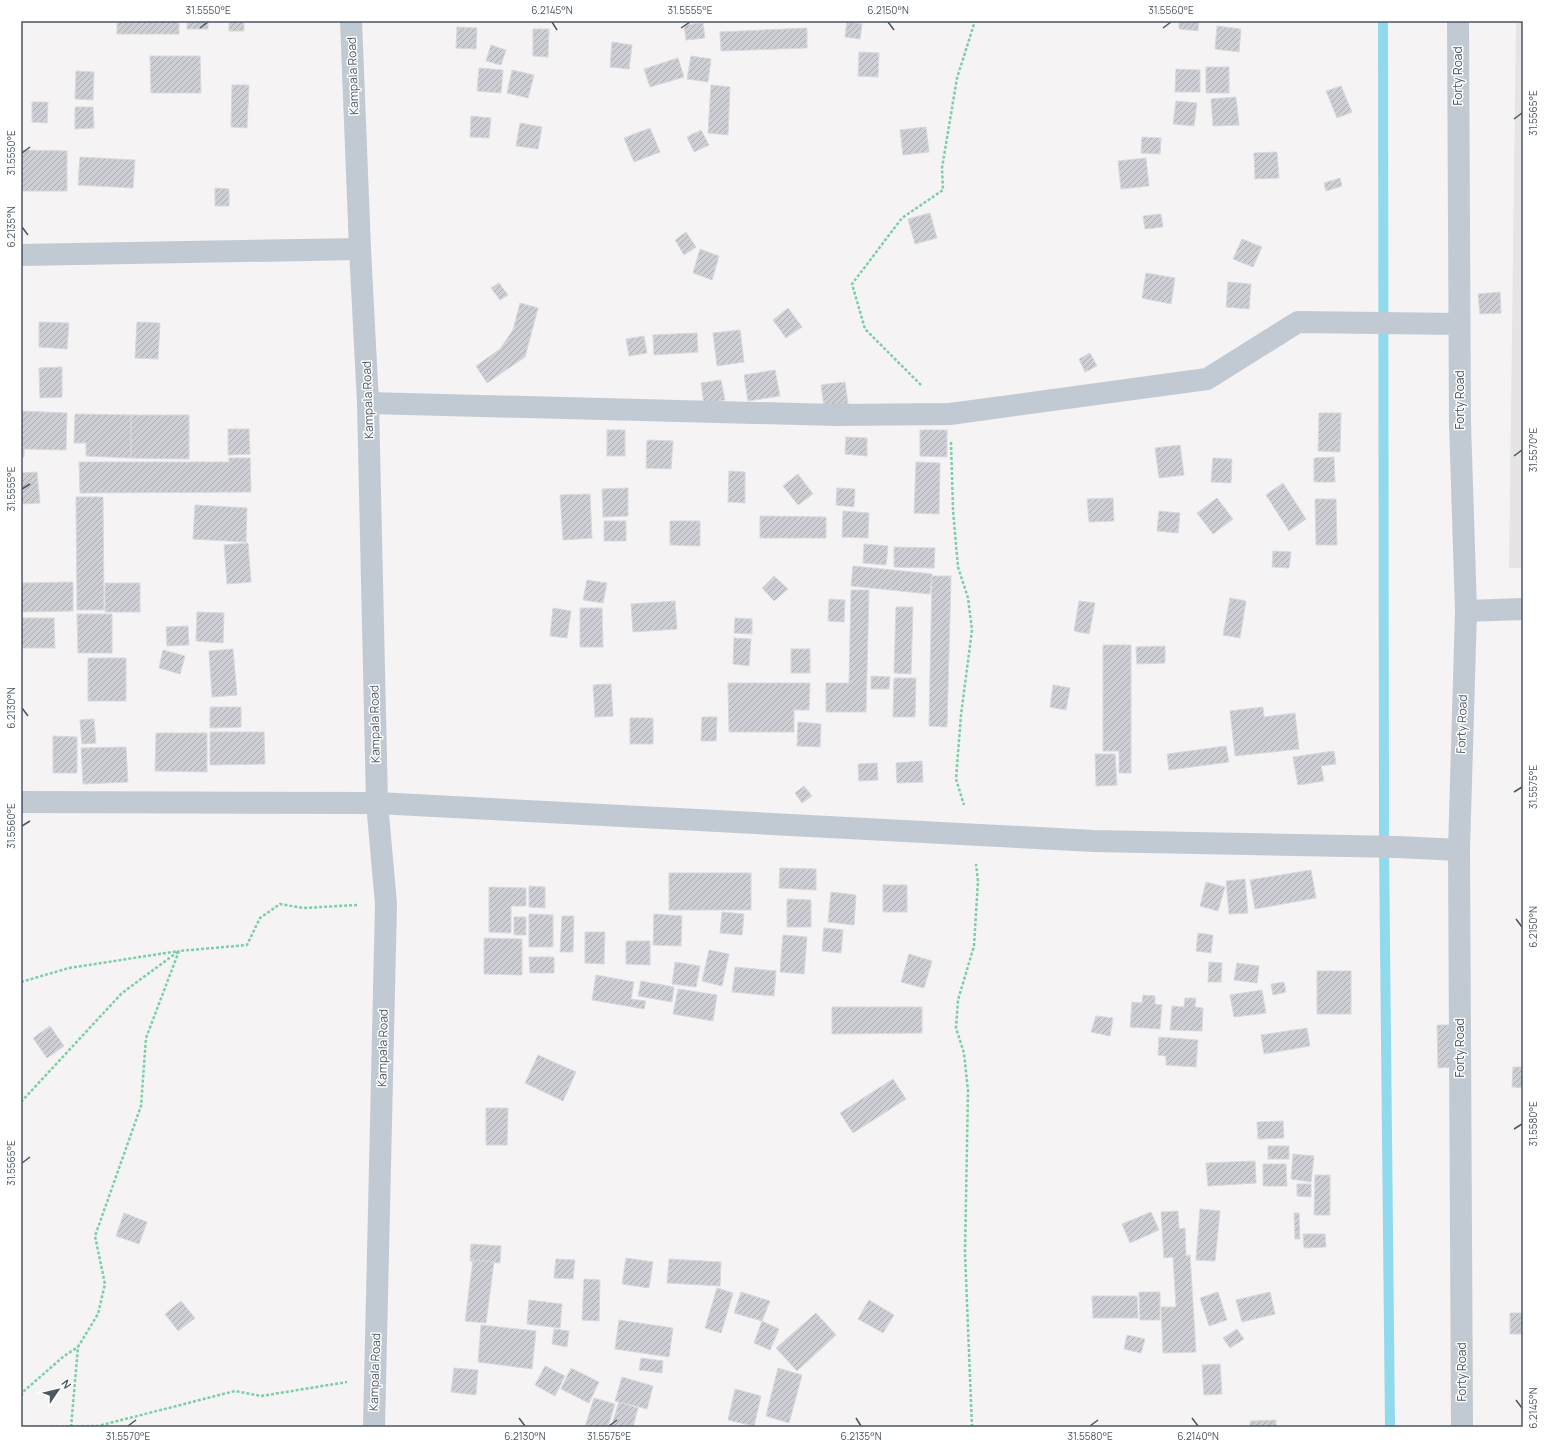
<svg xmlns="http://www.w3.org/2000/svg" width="1544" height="1448" font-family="Manrope,sans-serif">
  <defs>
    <pattern id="building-hatch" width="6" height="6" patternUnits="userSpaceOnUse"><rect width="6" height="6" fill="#cdcfd5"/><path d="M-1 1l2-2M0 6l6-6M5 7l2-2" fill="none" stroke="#a8abb0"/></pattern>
  </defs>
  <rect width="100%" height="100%" fill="#f5f3f3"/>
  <!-- education -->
  <path fill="#e6e4e5" d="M1516,21H1523V568H1509Z"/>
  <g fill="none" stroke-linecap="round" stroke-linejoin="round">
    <!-- stream -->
    <path stroke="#90daee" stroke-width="10" d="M1383,21L1384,846L1390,1427"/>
  </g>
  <!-- building -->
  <g fill="url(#building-hatch)" stroke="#d7d9de">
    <rect x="117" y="21" width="62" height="13"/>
    <rect x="187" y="21" width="21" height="8"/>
    <rect x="229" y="21" width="15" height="10"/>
    <path d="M847,21L862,24L860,39L845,37Z"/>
    <path d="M1179,21H1199L1198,31L1179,29Z"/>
    <path d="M703,23L705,38L686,40L684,25Z"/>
    <path d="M1217,26L1241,29L1239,52L1215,49Z"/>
    <path d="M457,27L477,28L476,49L456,48Z"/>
    <path d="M807,28V48L721,51L720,32Z"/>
    <path d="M533,29H549L548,57L533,56Z"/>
    <path d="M612,42L632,45L629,69L610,67Z"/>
    <path d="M491,45L506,50L501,65L486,61Z"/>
    <path d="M859,52L879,53L878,77L858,76Z"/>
    <path d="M150,56H200L201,93H151Z"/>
    <path d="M691,56L711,59L708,82L687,79Z"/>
    <path d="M678,58L684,77L650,87L644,69Z"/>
    <rect x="1206" y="67" width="23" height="26"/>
    <path d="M479,68L503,70L501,93L477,91Z"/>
    <path d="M1176,69L1200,70V92H1175Z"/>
    <path d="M512,70L534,75L528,98L507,93Z"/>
    <path d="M76,71L94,72L93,100L75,99Z"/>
    <path d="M232,85H249L247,128L231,127Z"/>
    <path d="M711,85L730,87L728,135L708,133Z"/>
    <path d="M1341,86L1352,112L1337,118L1326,91Z"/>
    <path d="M1236,97L1239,125L1213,126L1211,99Z"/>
    <path d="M1176,101L1197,103L1194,126L1173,124Z"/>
    <path d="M32,102H48L47,123L32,122Z"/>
    <path d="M75,107H93L94,128L75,129Z"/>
    <path d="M471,116L491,118L489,138L470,137Z"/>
    <path d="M520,123L542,127L538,149L516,146Z"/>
    <path d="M926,127L929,152L903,155L900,130Z"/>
    <path d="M650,128L660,152L634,162L624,138Z"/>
    <path d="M701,130L709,145L694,152L687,137Z"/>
    <path d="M1142,137L1161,138L1160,154L1141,153Z"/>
    <path d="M21,150L67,151V191H21Z"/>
    <path d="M1277,152L1279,178L1255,179L1254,153Z"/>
    <path d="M80,157L135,160L133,188L78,185Z"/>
    <path d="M1146,158L1149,186L1121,189L1118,161Z"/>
    <path d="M1340,178L1342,186L1326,191L1324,183Z"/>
    <path d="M215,188L229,189V206H215Z"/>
    <path d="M930,213L937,238L915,244L908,219Z"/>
    <path d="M1161,214L1163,227L1145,229L1143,216Z"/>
    <path d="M686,232L696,247L684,255L675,240Z"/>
    <path d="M1242,239L1262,247L1253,267L1233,259Z"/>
    <path d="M700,249L719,256L712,280L693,273Z"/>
    <path d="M1146,273L1175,278L1171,304L1142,298Z"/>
    <path d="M1228,282L1251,284L1249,309L1226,307Z"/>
    <path d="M499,283L508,295L500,300L491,288Z"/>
    <path d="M1500,292L1501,313L1480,314L1478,294Z"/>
    <path d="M520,303L538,308L525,357L487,383L476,366L500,349L513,330Z"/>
    <path d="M788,308L802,327L786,338L773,320Z"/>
    <path d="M39,322L69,323L67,349L39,347Z"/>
    <path d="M137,322L160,323L158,359L135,358Z"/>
    <path d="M740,330L744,362L717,366L713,333Z"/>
    <path d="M697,333L698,352L654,355L653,335Z"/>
    <path d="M644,336L647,353L629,356L626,339Z"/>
    <path d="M1090,353L1097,366L1085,372L1079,359Z"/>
    <path d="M62,367V397L40,398L39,368Z"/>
    <path d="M775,370L780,396L748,401L744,375Z"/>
    <path d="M721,380L725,400L704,404L701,383Z"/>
    <path d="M845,382L848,404L824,407L821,385Z"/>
    <path d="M21,411L67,413L66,450L24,449V457H21Z"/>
    <path d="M1319,413H1341L1340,452L1318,451Z"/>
    <path d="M75,414L131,415V458L86,456V443H74Z"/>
    <path d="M131,415H189V459L131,458Z"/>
    <path d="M228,429H249L250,454L228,455Z"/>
    <rect x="607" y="430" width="18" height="26"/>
    <path d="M920,430H947V457L920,456Z"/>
    <path d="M846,437L867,438V456L845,454Z"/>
    <path d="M647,440L673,441L671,469L646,468Z"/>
    <path d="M1180,445L1184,475L1159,478L1155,448Z"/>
    <path d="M1334,457L1335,482H1314V458Z"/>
    <path d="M229,458H250L251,492L80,493L79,462H229Z"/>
    <path d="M1213,458L1232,459L1231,483L1211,482Z"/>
    <path d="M916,462L940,463L939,514L914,513Z"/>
    <path d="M729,471L745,472V503L728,502Z"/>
    <path d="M37,472L40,503L21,504V473Z"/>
    <path d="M798,474L813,494L798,505L783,486Z"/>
    <path d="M1283,483L1306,519L1289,531L1266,495Z"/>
    <path d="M628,488V516L603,517L602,489Z"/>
    <path d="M837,488L855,489L854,507L836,505Z"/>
    <path d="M590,494L592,538L563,540L560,495Z"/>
    <path d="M76,497H103L104,610H77Z"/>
    <path d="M1113,498L1114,521L1089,522L1087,499Z"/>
    <path d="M1217,498L1233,519L1213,534L1197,513Z"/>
    <path d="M1315,499H1336L1337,545H1316Z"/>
    <path d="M195,505L247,508L246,542L193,539Z"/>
    <path d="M843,511L869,513L868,538L842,537Z"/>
    <path d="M1159,511L1180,513L1178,533L1157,531Z"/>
    <path d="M760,516L826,517V538H760Z"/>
    <rect x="604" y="521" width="22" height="20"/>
    <path d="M670,521H700V546L670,545Z"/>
    <path d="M248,543L251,582L227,584L224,545Z"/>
    <path d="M864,544L888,546L886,565L863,563Z"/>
    <path d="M894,547L935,548L934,568L894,567Z"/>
    <path d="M1273,551L1291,552L1289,568L1272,567Z"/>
    <path d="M853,566L932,574L930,594L851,586Z"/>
    <path d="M774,576L788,589L774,601L762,588Z"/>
    <path d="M932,576H951L947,727L929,726Z"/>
    <path d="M587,580L607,583L603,603L583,600Z"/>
    <path d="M73,582V611L21,612V583Z"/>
    <rect x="105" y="583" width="35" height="29"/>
    <path d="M851,590H869L866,712H826V683H849Z"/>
    <path d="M1230,598L1246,601L1240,638L1223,635Z"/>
    <path d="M829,599L845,600L844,622L828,621Z"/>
    <path d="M675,601L677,629L633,632L631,604Z"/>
    <path d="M1079,601L1095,603L1089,634L1074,631Z"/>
    <path d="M896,607H913L911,674L894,673Z"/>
    <path d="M553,608L571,611L567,638L550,636Z"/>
    <path d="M580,608H602L603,647H580Z"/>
    <path d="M197,612L224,613L223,643L196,641Z"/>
    <path d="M77,614H112V653H78Z"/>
    <path d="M21,618H54L55,648H21Z"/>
    <path d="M735,618L752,619V634L734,633Z"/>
    <path d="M188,626L189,645L167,646L166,627Z"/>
    <path d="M734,638L751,639L749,666L733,664Z"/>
    <path d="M1103,645H1131V773H1119V751H1103Z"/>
    <path d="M1165,646V663L1137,664L1136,647Z"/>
    <path d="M233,649L237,695L212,697L209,651Z"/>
    <rect x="791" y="649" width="19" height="24"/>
    <path d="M163,650L185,656L180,674L159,668Z"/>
    <rect x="88" y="658" width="38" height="43"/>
    <path d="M871,676L890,677L889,689H871Z"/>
    <path d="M894,678H916L915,717H893Z"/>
    <path d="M728,683H810L809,710H794V732H729Z"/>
    <path d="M611,684L613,716L595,717L593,685Z"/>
    <path d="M1053,685L1070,688L1066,710L1050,707Z"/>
    <path d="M210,707H241V727L210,728Z"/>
    <path d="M1263,707L1264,717L1295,713L1299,749L1235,756L1230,711Z"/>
    <path d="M702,717H717L716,741H701Z"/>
    <rect x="630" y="718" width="23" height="26"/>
    <path d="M94,719L96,743L82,744L80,720Z"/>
    <path d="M798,722L821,724L820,747L797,746Z"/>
    <path d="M210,732H264L265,764L210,765Z"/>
    <path d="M156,733H207V772L155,771Z"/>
    <path d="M53,736L77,737V773H53Z"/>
    <path d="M1226,746L1229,762L1169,770L1167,754Z"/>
    <path d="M126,747L128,782L83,784L81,748Z"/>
    <path d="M1334,751L1336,764L1321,766L1324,781L1298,785L1293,757Z"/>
    <path d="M1095,754H1115L1117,785L1096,786Z"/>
    <path d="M922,761L923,782L897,783L896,763Z"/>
    <path d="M877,763L878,780L859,781L858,764Z"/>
    <path d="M804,786L812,796L802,803L795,793Z"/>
    <path d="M780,868L816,869V890L779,888Z"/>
    <path d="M1311,870L1316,898L1255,909L1250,880Z"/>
    <rect x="669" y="873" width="82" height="37"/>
    <path d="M1245,879L1248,913L1229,914L1226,881Z"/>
    <path d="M1206,882L1225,887L1218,911L1200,906Z"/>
    <rect x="883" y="885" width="24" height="27"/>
    <path d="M529,886L545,887V908L529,907Z"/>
    <path d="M489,887L526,888V906H511V933L489,932Z"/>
    <path d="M831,892L856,895L854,925L828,922Z"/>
    <path d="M787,899L811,900V927H787Z"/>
    <path d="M722,912L744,914L742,935L720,933Z"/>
    <path d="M529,914L553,915V947H529Z"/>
    <path d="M654,914L682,916L681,946L653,945Z"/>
    <path d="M562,916H574L573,952H560Z"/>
    <rect x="514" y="917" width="12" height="18"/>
    <path d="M824,928L843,930L841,953L822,951Z"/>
    <path d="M585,932H605L604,964L585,963Z"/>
    <path d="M1198,933L1213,935L1211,953L1196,951Z"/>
    <path d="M783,935L807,937L804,974L780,972Z"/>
    <path d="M484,938L522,939V975L484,974Z"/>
    <path d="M626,941H650V965L626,964Z"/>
    <path d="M709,950L729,954L722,986L702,981Z"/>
    <path d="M909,954L932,961L924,988L901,982Z"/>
    <path d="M529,957H554V973H530Z"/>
    <path d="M675,962L700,966L696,987L672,984Z"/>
    <path d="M1209,962L1222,963L1221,982H1208Z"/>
    <path d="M1237,963L1259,966L1257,983L1234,980Z"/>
    <path d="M735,967L776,971L774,996L732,992Z"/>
    <rect x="1317" y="971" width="34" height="43"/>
    <path d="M596,975L634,982L631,999L646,1001L644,1009L592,1000Z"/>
    <path d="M641,981L674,987L672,1002L638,996Z"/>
    <path d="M1284,982L1286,992L1273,995L1271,984Z"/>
    <path d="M678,989L717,995L713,1021L673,1014Z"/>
    <path d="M1262,990L1266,1013L1234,1017L1230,995Z"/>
    <path d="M1143,995L1155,996V1004L1162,1005L1160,1029L1130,1027L1132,1002L1142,1003Z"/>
    <path d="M1185,998H1196L1195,1007L1203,1008L1202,1031L1170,1030L1172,1006L1184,1007Z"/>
    <path d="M832,1007H922V1033L832,1034Z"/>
    <path d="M1096,1016L1113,1018L1110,1036L1091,1032Z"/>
    <path d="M1437,1025H1454V1067L1438,1068Z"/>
    <path d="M50,1026L64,1046L47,1058L33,1038Z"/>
    <path d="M1307,1028L1310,1046L1264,1054L1261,1035Z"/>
    <path d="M1159,1037L1198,1040L1196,1067L1166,1065V1056L1158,1055Z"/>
    <path d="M538,1055L576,1072L563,1101L525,1083Z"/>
    <path d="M1513,1067H1523V1088L1512,1087Z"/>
    <path d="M893,1079L906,1099L853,1133L840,1113Z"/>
    <path d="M486,1108H508L507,1145H486Z"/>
    <path d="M1283,1121L1284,1138L1258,1139L1257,1122Z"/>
    <rect x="1268" y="1146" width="21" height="13"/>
    <path d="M1293,1154L1314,1156L1311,1182L1291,1179Z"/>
    <path d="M1255,1161L1256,1183L1208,1186L1206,1163Z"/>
    <path d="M1263,1164H1286L1287,1186H1263Z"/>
    <path d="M1315,1175H1330V1215H1314Z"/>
    <path d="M1297,1184H1311V1197L1297,1196Z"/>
    <path d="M1200,1209L1220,1211L1215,1261L1196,1260Z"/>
    <path d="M1178,1211L1179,1229L1185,1228L1186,1256L1190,1255L1196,1352L1163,1353L1161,1307H1176L1173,1257L1164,1258L1161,1212Z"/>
    <path d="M1151,1212L1159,1230L1130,1243L1122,1224Z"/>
    <path d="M124,1213L147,1222L139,1244L116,1236Z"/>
    <path d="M1294,1213H1299L1300,1239H1295Z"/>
    <path d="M1303,1234H1325L1326,1247L1304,1248Z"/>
    <path d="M471,1244L501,1246L500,1263L470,1261Z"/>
    <path d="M626,1258L653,1262L649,1288L622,1284Z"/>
    <path d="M556,1259L575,1260L573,1279L554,1278Z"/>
    <path d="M669,1259L721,1262L720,1286L667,1283Z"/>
    <path d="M473,1260L494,1262L486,1323L465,1321Z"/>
    <path d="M584,1279L600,1280L599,1321L582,1320Z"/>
    <path d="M717,1288L733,1293L721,1333L705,1328Z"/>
    <path d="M741,1292L770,1301L762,1321L734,1313Z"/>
    <path d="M1139,1292H1160V1320H1140Z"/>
    <path d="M1218,1292L1227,1320L1209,1326L1200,1298Z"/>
    <path d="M1270,1292L1275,1314L1242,1322L1236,1300Z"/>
    <path d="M1092,1296H1137L1138,1318H1093Z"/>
    <path d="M529,1300L562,1304L560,1328L527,1324Z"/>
    <path d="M869,1300L894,1315L883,1333L858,1319Z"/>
    <path d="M181,1301L195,1318L178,1331L165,1314Z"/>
    <path d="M816,1313L836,1335L797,1371L776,1348Z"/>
    <rect x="1510" y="1313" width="13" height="21"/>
    <path d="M619,1320L673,1328L669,1357L615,1349Z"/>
    <path d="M762,1321L779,1329L770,1350L754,1343Z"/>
    <path d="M481,1325L536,1331L532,1369L478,1362Z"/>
    <path d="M554,1329L569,1331L567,1347L552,1344Z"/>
    <path d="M1237,1329L1244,1339L1230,1348L1223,1338Z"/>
    <path d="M1127,1335L1145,1339L1141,1353L1124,1349Z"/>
    <path d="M641,1358L663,1361L662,1373L639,1370Z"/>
    <path d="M1220,1364L1222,1394L1204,1395L1202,1365Z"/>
    <path d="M545,1366L565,1376L555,1396L535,1385Z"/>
    <path d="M454,1368L478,1370L476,1395L451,1392Z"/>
    <path d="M571,1368L599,1382L589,1403L561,1389Z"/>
    <path d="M778,1368L802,1375L789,1423L766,1416Z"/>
    <path d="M622,1377L653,1386L647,1409L615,1401Z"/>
    <path d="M735,1389L761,1396L754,1426L728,1420Z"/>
    <path d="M594,1398L615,1404L608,1427H585Z"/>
    <path d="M619,1402L638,1408L633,1427H611Z"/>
    <path d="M1276,1420V1427H1250V1421Z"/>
  </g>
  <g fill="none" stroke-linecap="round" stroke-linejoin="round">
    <!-- path -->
    <g stroke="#7ad0a6" stroke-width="2.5" stroke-dasharray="3 2" stroke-linecap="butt">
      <path d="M921,385L865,329L852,284L902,218L943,190L942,168L957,78L975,21"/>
      <path d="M951,442L953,510L958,567L968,598L972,630L961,715L956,779L964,805"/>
      <path d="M21,982L69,968L179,951"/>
      <path d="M21,1102L122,993L179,951"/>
      <path d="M21,1396L24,1391L64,1356L78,1347"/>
      <path d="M21,1427L98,1426L235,1391L261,1396L347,1382"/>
      <path d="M71,1427L78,1347L98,1314L105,1284L95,1236L141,1106L146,1038L179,951L247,945L260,918L280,904L303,908L357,905"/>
      <path d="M972,1427L965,1253L968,1091L964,1053L956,1028L958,1000L974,946L978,881L976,864"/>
    </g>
    <!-- street -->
    <g stroke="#c1cad2" stroke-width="22">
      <path d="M351,21L360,249L368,403L377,803L386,904L374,1427"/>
      <path d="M1458,21L1460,423L1466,611L1459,850L1462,1427"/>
      <path d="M21,255L360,249"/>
      <path d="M368,403L836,415L950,414L1207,379L1298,322L1459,324"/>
      <path d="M1466,611L1523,609"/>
      <path d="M21,802L377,803L1094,841L1398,847L1459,850"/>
    </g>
  </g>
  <!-- ticks -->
  <path fill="none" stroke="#4a5661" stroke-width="1.5" d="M552,22L557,30M888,22L894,30M200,28L208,22M681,28L690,22M1163,28L1171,22M1514,119L1522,113M22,153L30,147M22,227L28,235M1514,456L1522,450M22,489L30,484M22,708L28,716M1514,792L1522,787M22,826L30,821M1516,919L1522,927M1514,1129L1522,1124M22,1163L30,1157M1516,1400L1522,1408M519,1418L525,1426M856,1418L861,1426M1192,1418L1198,1426M128,1426L136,1420M609,1426L617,1420M1090,1426L1098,1420"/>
  <g text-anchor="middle" stroke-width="3" stroke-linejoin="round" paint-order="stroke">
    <!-- street labels -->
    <g font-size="12" fill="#4a5661" stroke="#fff">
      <text transform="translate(353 76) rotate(-92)" y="4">Kampala Road</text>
      <text transform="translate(1458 76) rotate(-90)" y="4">Forty Road</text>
      <text transform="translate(368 400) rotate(-92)" y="4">Kampala Road</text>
      <text transform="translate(1460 400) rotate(-90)" y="4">Forty Road</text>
      <text transform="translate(375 724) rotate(-91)" y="4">Kampala Road</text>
      <text transform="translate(1462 724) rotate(-88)" y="4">Forty Road</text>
      <text transform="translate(383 1048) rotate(-89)" y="4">Kampala Road</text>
      <text transform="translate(1460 1048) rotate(-90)" y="4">Forty Road</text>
      <text transform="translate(375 1372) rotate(-88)" y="4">Kampala Road</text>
      <text transform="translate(1462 1372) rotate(-90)" y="4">Forty Road</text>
    </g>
  </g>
  <!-- border -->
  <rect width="1544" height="1448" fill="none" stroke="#ffffff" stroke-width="44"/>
  <!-- north arrow -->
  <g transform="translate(58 1390) rotate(55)" stroke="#ffffff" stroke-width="3" paint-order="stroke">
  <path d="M0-3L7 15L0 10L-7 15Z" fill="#4a5661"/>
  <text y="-6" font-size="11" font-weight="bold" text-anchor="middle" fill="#4a5661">N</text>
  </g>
  <rect x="22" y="22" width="1500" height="1404" fill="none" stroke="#4a5661" stroke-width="1.5"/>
  <g font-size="10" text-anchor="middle" fill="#4a5661">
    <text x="208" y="14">31.5550°E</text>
    <text x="552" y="14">6.2145°N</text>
    <text x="690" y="14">31.5555°E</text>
    <text x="888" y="14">6.2150°N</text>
    <text x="1171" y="14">31.5560°E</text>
    <text transform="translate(1533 113) rotate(-90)" y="4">31.5565°E</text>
    <text transform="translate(11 153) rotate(-90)" y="4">31.5550°E</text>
    <text transform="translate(11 227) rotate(-90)" y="4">6.2135°N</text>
    <text transform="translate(1533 450) rotate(-90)" y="4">31.5570°E</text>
    <text transform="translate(11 489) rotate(-90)" y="4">31.5555°E</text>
    <text transform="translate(11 708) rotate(-90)" y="4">6.2130°N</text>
    <text transform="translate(1533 787) rotate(-90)" y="4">31.5575°E</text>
    <text transform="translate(11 826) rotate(-90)" y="4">31.5560°E</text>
    <text transform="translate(1533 927) rotate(-90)" y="4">6.2150°N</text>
    <text transform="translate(1533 1124) rotate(-90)" y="4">31.5580°E</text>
    <text transform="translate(11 1163) rotate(-90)" y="4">31.5565°E</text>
    <text transform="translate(1533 1408) rotate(-90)" y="4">6.2145°N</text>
    <text x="128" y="1440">31.5570°E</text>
    <text x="525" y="1440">6.2130°N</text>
    <text x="609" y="1440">31.5575°E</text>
    <text x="861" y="1440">6.2135°N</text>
    <text x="1090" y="1440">31.5580°E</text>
    <text x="1198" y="1440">6.2140°N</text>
  </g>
</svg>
